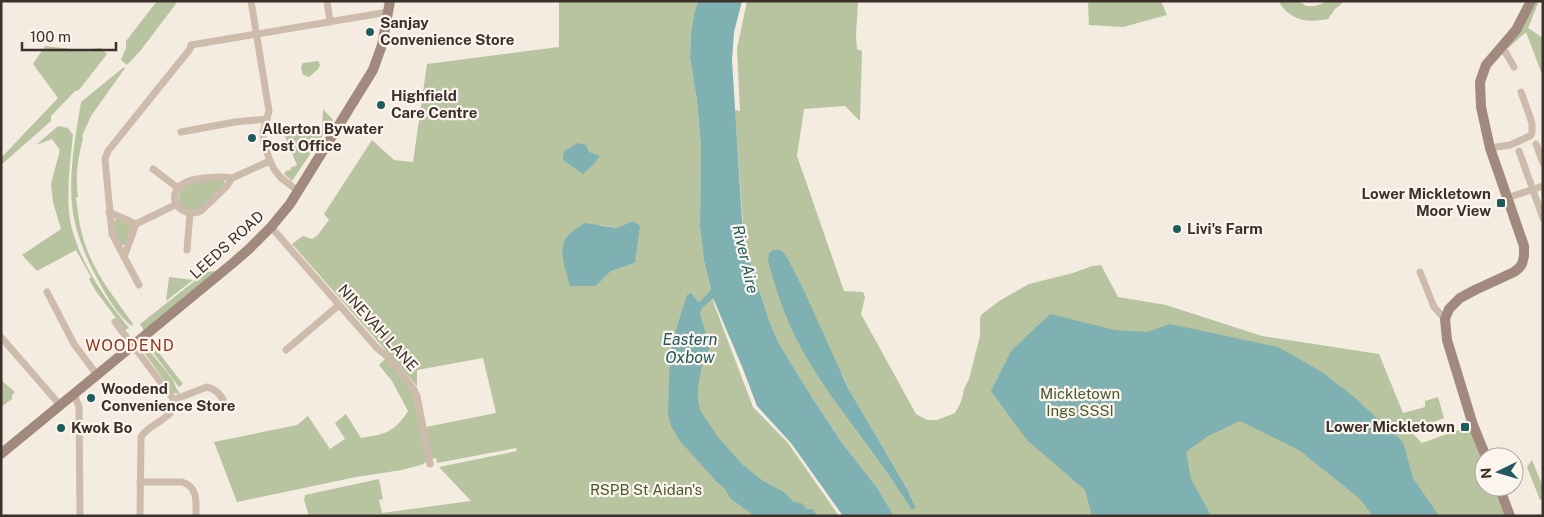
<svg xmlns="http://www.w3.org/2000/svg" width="1544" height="517" font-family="'Public Sans',sans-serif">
  <rect width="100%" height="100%" fill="#f4ebe1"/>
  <!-- green -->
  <g fill="#b8c4a0" fill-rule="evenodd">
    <path d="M157,1H178L141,50L127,65L121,60L126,48V41Z"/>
    <path d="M559,1H698L694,14L691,33L690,58L697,101L701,147L700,227L704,261L714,304L753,407L788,443L839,516H309L304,500L305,495L379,479L383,499L379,500L382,513L471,501L439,467L517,451L516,448L437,463L436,458L432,459L426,427L496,413L483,358L417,370V386L292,244L303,236L312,239L317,236L329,220L324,214L372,140L394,160L413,162L427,64L559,47ZM633,221L635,263L611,271L596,286L601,225L616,228Z"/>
    <path d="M747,1H858L856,36L857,49L862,51L860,121L845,106L804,109L797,156L844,291L863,292L865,297L861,314L916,414L927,420H937L955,413L960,404L963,395L964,389L969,379L980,336V318L981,315L999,301L1029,284L1073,273L1092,266L1101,265L1118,297L1166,305L1262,336L1379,354L1403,413L1425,407V401L1438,397L1444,418L1411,432L1422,443L1469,426L1484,465V487H1493L1505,516H894L878,489L840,440L813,399L778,342L769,320L747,253L744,240L735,110L740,111L737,49ZM768,261L843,376L848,388L906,487L912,509L897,486L844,414L799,342L787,318Z"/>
    <path d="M1088,1H1161L1167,15L1123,27L1089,25Z"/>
    <path d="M1278,1H1299L1306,6H1315L1329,1H1345L1335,9L1328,19C1306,23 1291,21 1278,1Z"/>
    <path d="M1534,1H1539L1528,28L1543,38V77L1526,32L1506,50V48Z"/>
    <path d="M45,46L80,50L101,48L107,54L79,90L75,91L51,116V121L1,165V158L58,98L33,64Z"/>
    <path d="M318,61L320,65L318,69L309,77L303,75L301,67L303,63Z"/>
    <path d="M124,67L125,68L91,116L82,136L83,138C78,158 75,176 78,197H76C78,214 80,231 86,247C96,275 116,300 133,324L132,326C117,315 106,295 98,280C88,261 80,244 75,223C66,186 75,139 81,102Z"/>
    <path d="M323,109L333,120L292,181L284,174L286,171L291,170L290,168L297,165L284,134L288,129L322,131Z"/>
    <path d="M58,126L68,128L73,135C70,163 66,192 70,220C77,258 104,298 129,328L125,330L95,290L89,279L91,277L76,250L37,271L22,255L61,229L53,202L51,184L60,150L52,139L36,145Z"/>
    <path d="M221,179L223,180L225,183L200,209L191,212L180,206C172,179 203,182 221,179Z"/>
    <path d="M116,219H118L132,226L125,245H121L114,234L113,222Z"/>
    <path d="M216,271L144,331L140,324L206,272Z"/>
    <path d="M169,277L193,280L166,301Z"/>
    <path d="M147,340H149L183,384L179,387L151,350Z"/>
    <path d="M144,345C154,356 164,368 173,380C176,386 176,390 181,394L173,393L143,351L142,346Z"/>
    <path d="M386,358L412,390L427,460L424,464L402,470L356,477L237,502L214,442L297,425L308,416L330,449L345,439L335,423L346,414L361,438C385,434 394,433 408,411L392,381L379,365Z"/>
    <path d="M1,380L15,392L12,395V399L1,407Z"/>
    <path d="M1532,460L1543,487V500H1540L1527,467Z"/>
  </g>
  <!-- water -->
  <g fill="#7fb0b2">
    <path d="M698,1H742L734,32L732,60L742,220L747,253L769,320L778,342L813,399L840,440L878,489L894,516H843L791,443L757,406L743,369L713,298L701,309L700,314L707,337L709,349L702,364L698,387V400L700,410L718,437L743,465L763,481L784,492L793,502L801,503L807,509H813L817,516H755L731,499L725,489L716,481L680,441L671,426L668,414L670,354L675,333L687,295L691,293L698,302L701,301L711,290L704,261L700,227L701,147L697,101L690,58L691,33L694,14Z"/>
    <path d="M578,143L586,145L589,152L600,156L593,165L583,174L563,160L564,151Z"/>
    <path d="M633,221L640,226L635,263L611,271L596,286H570C567,274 559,254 564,242C567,233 578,228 585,223L616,228Z"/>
    <path d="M773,250H780L783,252L788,259L805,293L848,388L906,487L915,507L912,510C874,448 820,391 790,326C781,305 774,283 768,261L769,253Z"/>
    <path d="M1050,314L1115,330L1147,332L1170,324L1278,347L1322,372L1354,397L1403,442L1413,478L1439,516H1373L1359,498L1299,450L1240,421L1208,436L1186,452L1191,479L1211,516H1092L1085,490L1027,440L991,391L1011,351Z"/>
  </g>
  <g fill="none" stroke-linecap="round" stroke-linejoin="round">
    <!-- street -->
    <g stroke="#cdbbac" stroke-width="7">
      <path d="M251,1L269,111L263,133L264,143L270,161L274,169L280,177L298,191"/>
      <path d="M327,1L330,22"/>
      <path d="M1500,49L1506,53L1514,67"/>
      <path d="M181,132L235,122L267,119"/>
      <path d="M1536,144L1543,163"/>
      <path d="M1490,148L1510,145L1530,136L1532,133V123L1521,92"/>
      <path d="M1519,151L1543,218"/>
      <path d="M153,169L178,188"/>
      <path d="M232,178C220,176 187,177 179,187C166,201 184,219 201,211L227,186L232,178L270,161"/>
      <path d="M1507,198L1543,186"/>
      <path d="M109,212L136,224L177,204"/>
      <path d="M271,227L377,348L388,357L413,388L417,396L430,464"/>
      <path d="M187,250L190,213"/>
      <path d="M124,257L136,224"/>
      <path d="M1420,272L1434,307L1445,319"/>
      <path d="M139,285L112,234L105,159L108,151L190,49L191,45L388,12"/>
      <path d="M47,292L74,344L97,375"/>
      <path d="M115,322L172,397C182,417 148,423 141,437L140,516"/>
      <path d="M1,337L60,405"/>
      <path d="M286,350L339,305"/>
      <path d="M74,394L79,407L80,516"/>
      <path d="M173,400L207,387C216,389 224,397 225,407"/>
      <path d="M140,482H182C198,487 196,501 196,516"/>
    </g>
    <!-- secondary -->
    <g stroke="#a18a7d" stroke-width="10">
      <path d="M1,454L233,263L249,249L271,227L290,204L373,70L382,45L390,1"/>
      <path d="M1486,457L1473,425L1447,340L1445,319L1449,309L1460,298L1475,290L1514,272L1519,268L1522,264L1524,256V246L1490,148L1481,107L1480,82L1486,65L1516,30L1531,1"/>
      <path d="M1499,487L1510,516"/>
    </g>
  </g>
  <!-- markers -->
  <g fill="#1f5a5e" stroke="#fbf5ee" stroke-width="2">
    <circle cx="370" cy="32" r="5"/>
    <circle cx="381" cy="105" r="5"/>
    <circle cx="252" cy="138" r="5"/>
    <rect x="1496" y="198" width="10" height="10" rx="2.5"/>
    <circle cx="1177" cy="229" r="5"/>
    <circle cx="91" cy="398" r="5"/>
    <rect x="1460" y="422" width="10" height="10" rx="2.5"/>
    <circle cx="61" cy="428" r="5"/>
  </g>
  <g text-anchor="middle" stroke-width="4.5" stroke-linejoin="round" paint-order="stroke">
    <!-- poi labels -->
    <g font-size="15" font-weight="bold" fill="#3b302b" stroke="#fbf5ee" text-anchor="start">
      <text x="380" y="28">Sanjay<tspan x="380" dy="17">Convenience Store</tspan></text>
      <text x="391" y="101">Highfield<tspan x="391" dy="17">Care Centre</tspan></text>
      <text x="262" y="134">Allerton Bywater<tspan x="262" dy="17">Post Office</tspan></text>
      <text x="1491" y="199" text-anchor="end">Lower Mickletown<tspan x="1491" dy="17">Moor View</tspan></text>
      <text x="1187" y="234">Livi's Farm</text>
      <text x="101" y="394">Woodend<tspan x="101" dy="17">Convenience Store</tspan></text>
      <text x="1455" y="432" text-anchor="end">Lower Mickletown</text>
      <text x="71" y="433">Kwok Bo</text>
    </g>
    <!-- street labels -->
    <g font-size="15" fill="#3b302b" stroke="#fbf5ee">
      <text transform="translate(227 245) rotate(-42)" y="5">LEEDS ROAD</text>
      <text transform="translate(378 328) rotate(48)" y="5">NINEVAH LANE</text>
    </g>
    <!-- park labels -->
    <g font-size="15" fill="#4a5a2e" stroke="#fbf5ee">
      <text x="1080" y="399">Mickletown<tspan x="1080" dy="17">Ings SSSI</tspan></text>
      <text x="646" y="495">RSPB St Aidan's</text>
    </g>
    <!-- water labels -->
    <g font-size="16" font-style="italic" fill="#1f5a5e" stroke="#fbf5ee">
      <text transform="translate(746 259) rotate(77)" y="6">River Aire</text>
      <text x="690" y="345">Eastern<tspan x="690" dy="18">Oxbow</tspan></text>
    </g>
    <!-- neighbourhood labels -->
    <g font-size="16" letter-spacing="1" fill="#8c3b22" stroke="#fbf5ee">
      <text x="130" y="351">WOODEND</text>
    </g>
  </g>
  <!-- border -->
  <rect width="1544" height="517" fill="none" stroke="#3b302b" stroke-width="5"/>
  <!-- north arrow -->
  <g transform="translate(1499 472) rotate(265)"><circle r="24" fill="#fbf5ee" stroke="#aea6a0"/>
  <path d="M0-4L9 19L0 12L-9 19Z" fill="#1f5a5e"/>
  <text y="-8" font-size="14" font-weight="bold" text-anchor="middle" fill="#3b302b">N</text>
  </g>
  <!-- scale -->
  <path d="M22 42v8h94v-8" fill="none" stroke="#3b302b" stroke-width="2.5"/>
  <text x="30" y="42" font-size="15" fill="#3b302b" stroke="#fbf5ee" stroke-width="4" paint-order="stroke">100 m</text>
</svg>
